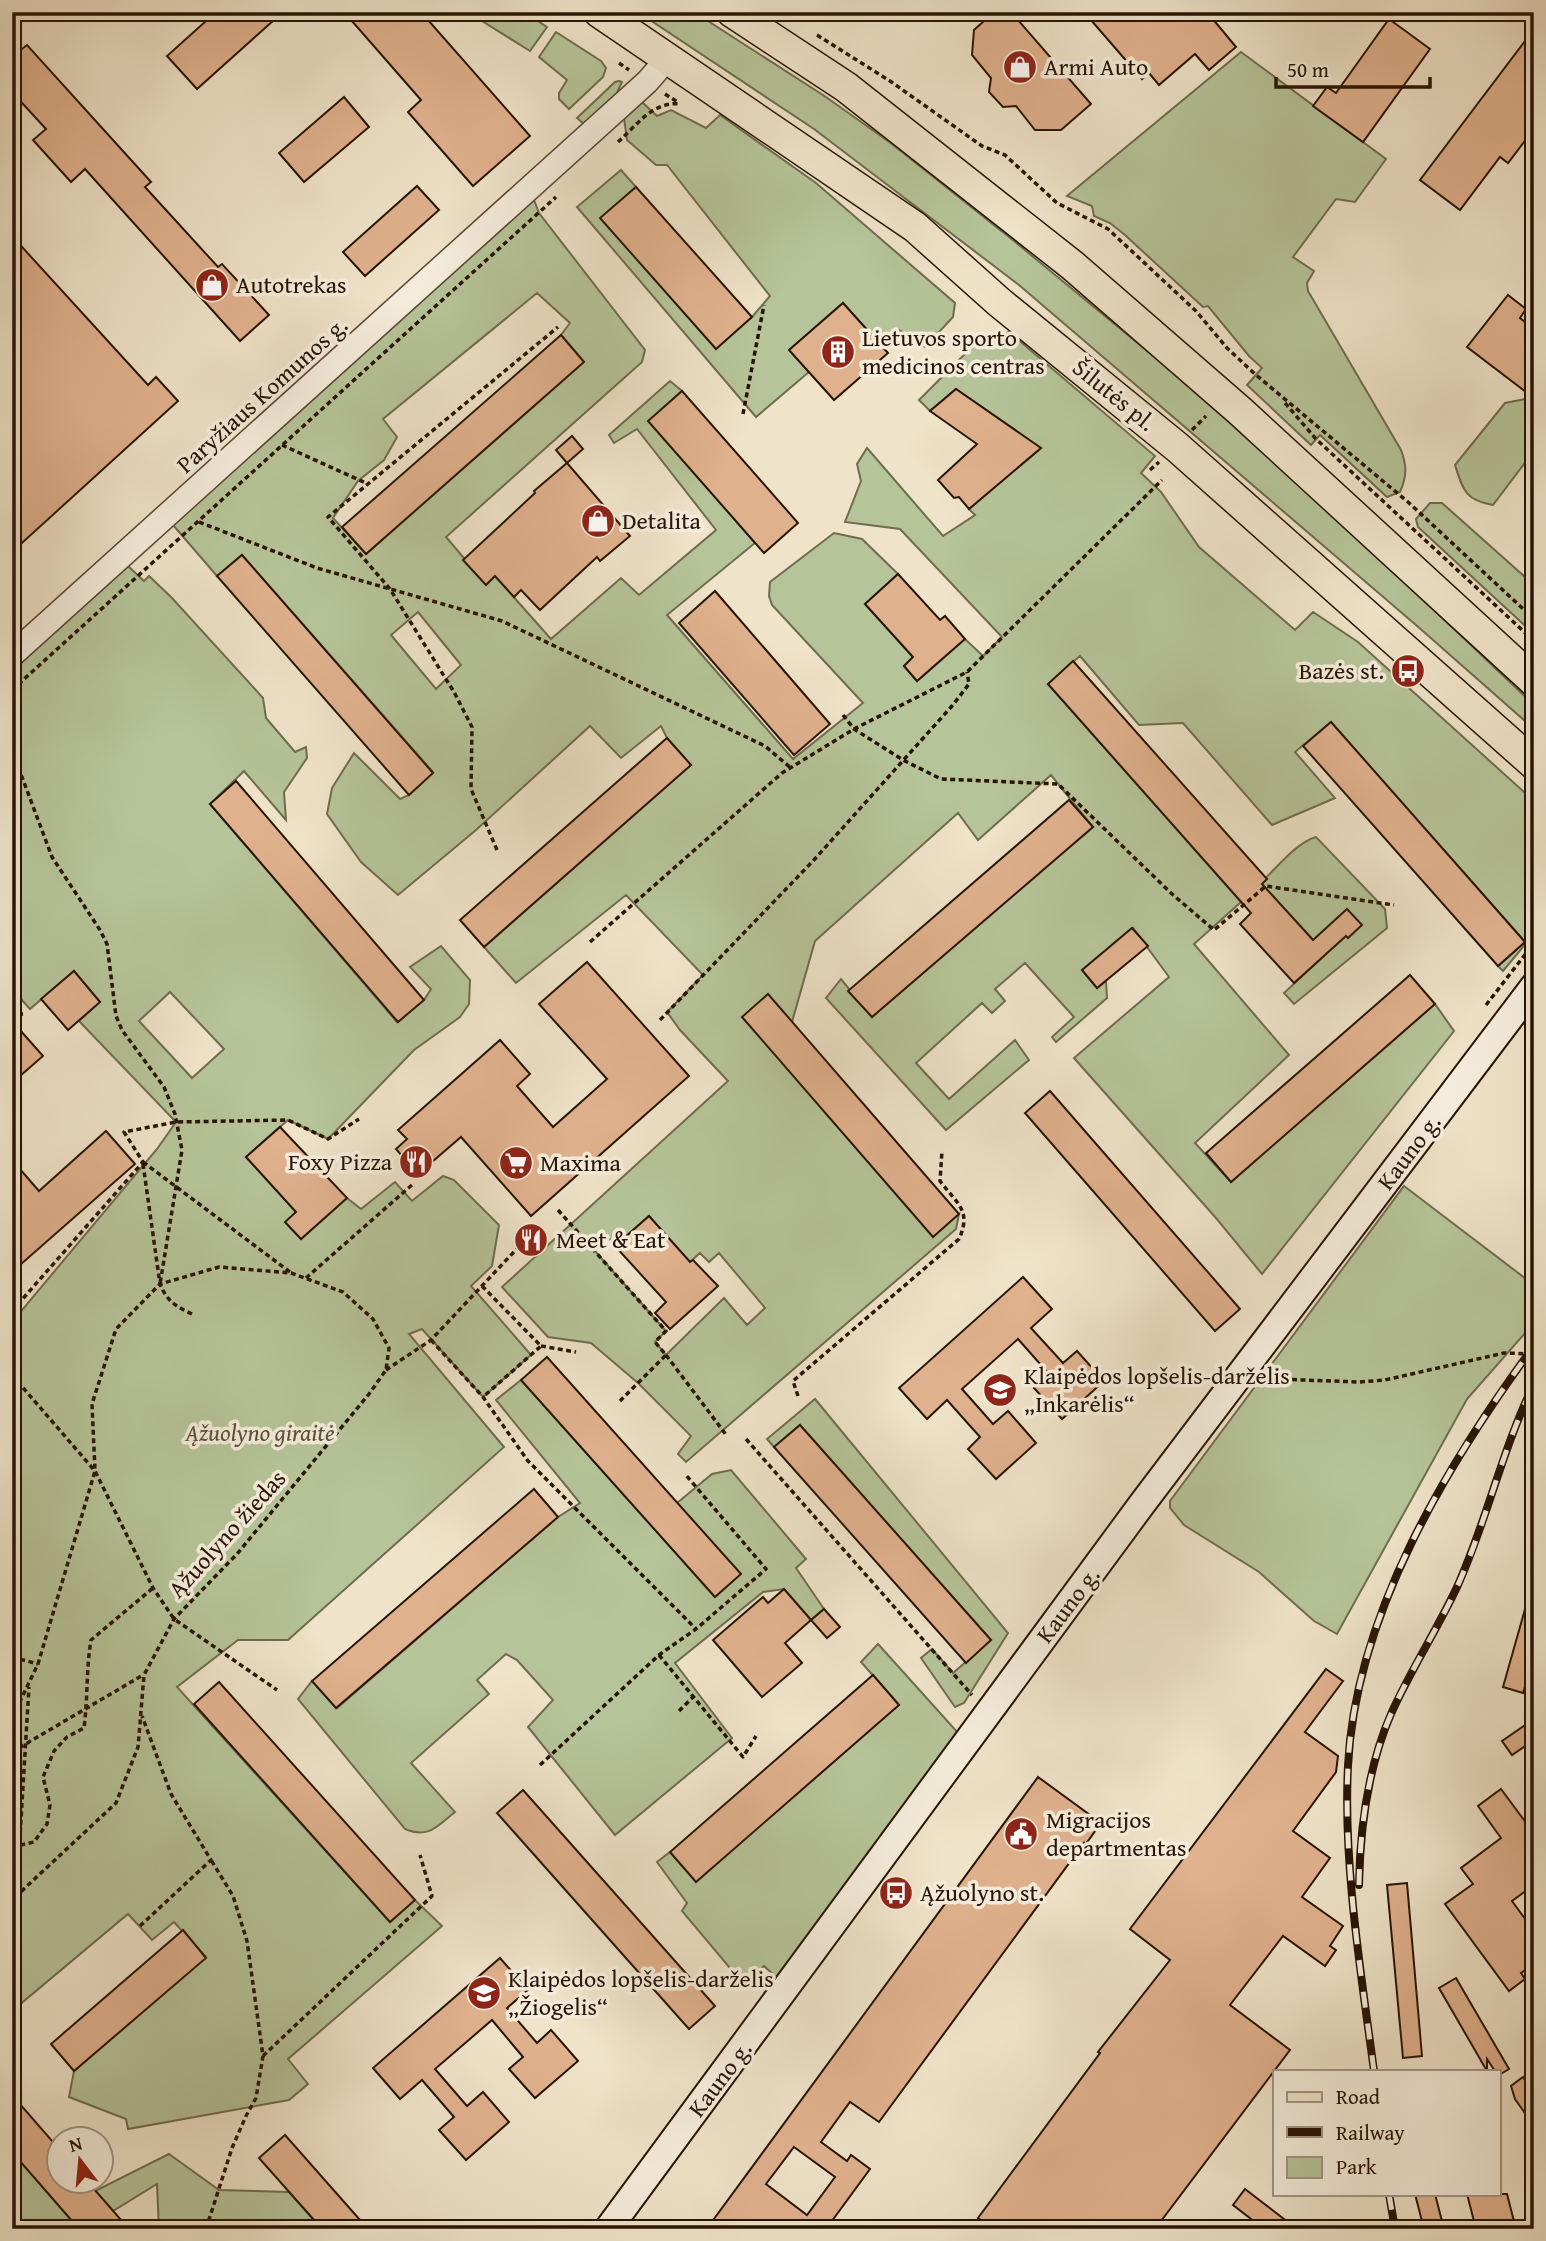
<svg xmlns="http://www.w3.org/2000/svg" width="1546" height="2241" font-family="'Gentium Book Plus',serif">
  <rect width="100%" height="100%" fill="#efe3c9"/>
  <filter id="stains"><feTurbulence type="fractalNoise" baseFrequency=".00286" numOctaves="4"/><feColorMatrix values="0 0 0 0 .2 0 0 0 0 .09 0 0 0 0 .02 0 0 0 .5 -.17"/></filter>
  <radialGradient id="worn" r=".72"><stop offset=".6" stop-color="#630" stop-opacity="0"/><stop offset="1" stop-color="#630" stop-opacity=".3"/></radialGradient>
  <!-- green -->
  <g fill="#b6c499" stroke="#6f6c4f" stroke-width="2" fill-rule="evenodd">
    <path d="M477,12H524L547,27L530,51L474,16Z"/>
    <path d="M638,12H694L826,97L892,144L1014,241L1220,411L1316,498L1534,705V729L1416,625L1019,285L814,129Z"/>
    <path d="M556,32L601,61L606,68L603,77L569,109L559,99V93L567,80L539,57Z"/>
    <path d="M1241,52L1386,159L1355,202L1336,199L1293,257L1314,271L1307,283L1308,291L1401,450C1407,466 1407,476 1400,492L1387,497L1320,435L1311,445L1247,385L1262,368L1249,356L1208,306L1203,307L1125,235L1110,223L1094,216L1092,206L1067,196Z"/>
    <path d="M619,81L622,82L616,95L585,125L577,118L615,82Z"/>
    <path d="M642,102L657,116L671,110L706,128L720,115L816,183L955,303L953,317L925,347L899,330L880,345L843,303L790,349L809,372L756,417L577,207L621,170L636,187L601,218L716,348L752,317L770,296L667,165H656L627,140L624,118Z"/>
    <path d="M534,200L539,213L645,350L642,362L446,537L486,584L495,576L551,639L621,578L639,595L716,530L637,429L614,443L609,435L670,381L682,391L649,421L755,543L667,615L793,759L863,703L772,605L769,596L770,582L834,533L862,539L898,574L865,604L913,657L904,666L917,681L965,639L983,656L1002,637L900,529L845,522L861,481L857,464L867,448L943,536L975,515L969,509L1041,448L956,389L930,411L919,400L977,342L1009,332L1155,456L1141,473L1161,492L1199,547L1295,630L1313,612L1358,642L1534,801V934L1503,971L1498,966L1525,942L1331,722L1295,752L1335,798L1272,825L1183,723L1139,725L1080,656L1048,684L1241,902C1264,884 1291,844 1316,837L1385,909L1387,928L1294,1004L1284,993L1326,954L1272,895L1241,902L1194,944L1289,1055L1195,1143L1231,1182L1435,1004L1454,1031L1262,1274L1216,1218L1074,1058L1169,977L1133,928L1082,970L1097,988L1106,981L1107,998L1056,1042L1052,1037L1074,1017L1025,963L995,989L1005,1001L992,1013L982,1003L916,1063L949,1099L1015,1040L1029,1060L946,1130L826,998L841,979L872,1017L1093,827L1051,775L978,840L958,813L815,941L792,1022L933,1236L959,1214L956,1229L686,1462L678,1454L691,1436L638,1383L591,1343L548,1337L502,1287L728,1081L680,1030L667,1012L703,975L626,895L516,983L484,947L691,765L667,738L661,726L621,758L590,726L476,830L398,895L361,862L327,814L332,788L354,753L400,799L409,795L433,772L242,555L217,576L173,525ZM537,293L570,323L561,335L584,362L366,554L333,518L358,481L384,460L397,437L383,419ZM418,612L461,665L436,689L391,635ZM649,1216L690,1262L700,1253L709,1262L719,1253L765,1308L747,1325L724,1298L666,1355L655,1342L666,1331L594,1250L605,1233L615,1246Z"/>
    <path d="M1525,399L1534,406V465L1527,460L1493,505C1465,500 1463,490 1455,465L1505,403Z"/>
    <path d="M1430,503H1442L1534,585V634L1418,527L1416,519Z"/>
    <path d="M128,566L144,581L149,576L172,598L263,698L266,718L295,752L306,747L307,758L284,792L286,820L244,771L210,804L397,1022L424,1000L431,989L410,967L441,946L470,980L469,1004L460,1017L414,1050L328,1139L288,1120L246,1157L296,1212L286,1223L301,1239L347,1198L361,1209L395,1182L412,1201L443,1176L454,1180L499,1225L492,1266L471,1286L531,1355L483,1397L422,1329L409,1334L504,1447L288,1640H238L177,1687L390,1922L415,1900L442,1926L288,2059L308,2084L289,2100L128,2129L126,2119L69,2097L74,2071L206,1957L174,1922L152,1940L128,1914L12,2011V1322L157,1149L176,1122L79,1021L100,1002L74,971L30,1009L12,989V671ZM170,992L224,1049L192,1078L139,1021Z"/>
    <path d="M1404,1186L1534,1285V1323L1467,1399L1337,1634L1314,1621L1259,1572L1184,1525L1170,1508V1501Z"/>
    <path d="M521,1380L715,1597L677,1503L712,1474L731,1470L806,1559L796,1568L824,1609L811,1620L784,1589L763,1592L675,1663L732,1738L615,1835L528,1727L553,1700L517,1660L506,1654L477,1680L489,1694L411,1763L455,1812C437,1826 429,1839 405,1829L298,1699L312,1681L337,1708L558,1517L580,1503L496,1400Z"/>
    <path d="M815,1399L1008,1633L964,1703L955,1707L921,1658L932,1649L953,1673L991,1640L800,1425L774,1447L767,1439Z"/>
    <path d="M878,1644L959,1734L777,1978L764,1966L745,1986L682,1911L687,1903L657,1862L670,1852L696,1881L899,1705L861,1662Z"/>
    <path d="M12,2152L79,2229H12Z"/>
    <path d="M169,2154L219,2190L289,2192L322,2229H159L157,2184L113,2211L95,2191Z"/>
  </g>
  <!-- building -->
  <g fill="#e0b18d" stroke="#281405" stroke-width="2" fill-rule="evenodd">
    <path d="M216,12H283L197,89L167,56Z"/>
    <path d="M344,12H421L530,136L473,186L408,112L421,100Z"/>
    <path d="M994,12H1011L1091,104L1061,130H1035L1016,106L1003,107L989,92L991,78L972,55L974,30Z"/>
    <path d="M1084,12H1207L1236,47L1209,70L1195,54L1159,85L1149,73L1142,79Z"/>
    <path d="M1389,19L1430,49L1363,142L1313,106L1327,87L1336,93Z"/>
    <path d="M1534,29V129L1508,163L1500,157L1460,210L1420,180Z"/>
    <path d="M12,39L22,49L27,45L151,182L145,187L218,267L222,264L269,315L240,341L85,169L71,182L33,140L46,129L12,92Z"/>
    <path d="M344,97L369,127L304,182L279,153Z"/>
    <path d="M417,186L439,210L365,276L343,252Z"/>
    <path d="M636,187L752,317L716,349L600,218Z"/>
    <path d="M12,236L148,385L156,377L178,401L12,552Z"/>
    <path d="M1508,295L1526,309L1520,318L1534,329V398L1467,347Z"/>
    <path d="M843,303L888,353L834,400L789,350Z"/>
    <path d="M561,335L584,362L366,554L342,527Z"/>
    <path d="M956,389L1041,448L969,509L959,497L954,498L938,480L977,444L930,411Z"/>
    <path d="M682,391L798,523L764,553L648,421Z"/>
    <path d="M572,436L583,449L567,463L556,450Z"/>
    <path d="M567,463L630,536L600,561L597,557L540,610L521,590L514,597L495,576L486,585L463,560L535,493L534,491Z"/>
    <path d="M242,555L433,773L409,795L217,576Z"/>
    <path d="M898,574L940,620L945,616L965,639L917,681L904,666L913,657L865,604Z"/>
    <path d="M715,591L830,724L794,755L679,623Z"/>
    <path d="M1073,661L1267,879L1262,884L1313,940L1347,909L1362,925L1348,938L1346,936L1294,983L1240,924L1251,913L1048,684Z"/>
    <path d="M1331,722L1525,942L1498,966L1303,746Z"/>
    <path d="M667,738L691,765L484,947L460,920Z"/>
    <path d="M236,781L424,1000L398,1022L210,804Z"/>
    <path d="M1069,800L1093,827L872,1017L848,991Z"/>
    <path d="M1132,928L1148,946L1097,988L1082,970Z"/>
    <path d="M587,962L689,1076L531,1216L461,1137L418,1174L396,1149L407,1139L398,1130L500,1040L530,1074L517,1086L553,1127L607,1079L539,1004Z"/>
    <path d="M74,971L100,1002L68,1030L41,999Z"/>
    <path d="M1410,975L1435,1004L1231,1182L1206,1153Z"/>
    <path d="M768,994L959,1214L933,1237L742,1017Z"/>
    <path d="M12,1021L43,1056L12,1083Z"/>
    <path d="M1050,1091L1240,1309L1215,1331L1025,1113Z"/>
    <path d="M280,1127L347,1198L301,1239L285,1222L296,1212L246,1157Z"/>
    <path d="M106,1131L135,1164L12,1272V1160L39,1191Z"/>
    <path d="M649,1216L690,1262L693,1260L718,1286L670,1329L655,1313L666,1302L615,1246Z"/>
    <path d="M1023,1277L1052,1309L1031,1328L1063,1363L1077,1351L1104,1381L1062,1419L1034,1388L1049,1374L1018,1339L962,1389L993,1424L1008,1411L1036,1443L996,1479L968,1449L980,1437L947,1400L927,1419L899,1388Z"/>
    <path d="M547,1357L741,1574L715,1597L521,1380Z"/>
    <path d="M800,1425L991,1640L966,1663L774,1447Z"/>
    <path d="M534,1489L558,1517L336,1708L312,1681Z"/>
    <path d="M784,1589L811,1620L824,1609L840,1627L827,1638L811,1620L785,1643L802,1663L762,1697L713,1640L763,1597L768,1603Z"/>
    <path d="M1529,1595L1534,1596V1657L1523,1693L1503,1687Z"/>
    <path d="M1326,1669L1343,1681L1305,1732L1338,1756L1336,1772L1293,1831L1330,1858L1302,1897L1343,1926L1330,1946L1336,1950L1325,1966L1283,1936L1230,2005L1290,2050L1155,2229H993L978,2218L1100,2053L1098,2052L1170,1960L1130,1929Z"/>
    <path d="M873,1675L899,1705L696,1882L670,1852Z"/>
    <path d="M219,1682L415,1900L390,1922L194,1704Z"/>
    <path d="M1534,1719V1740L1512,1755L1502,1741Z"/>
    <path d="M1038,1777L1101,1823L1085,1845L1084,1843L879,2122L850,2102L821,2142L847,2161L851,2155L870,2169L826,2229H720L711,2223ZM794,2147L835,2177L807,2215L766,2184Z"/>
    <path d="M1501,1789L1524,1820L1534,1812V1885L1512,1901L1534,1931V1964L1521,1973L1525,1979L1509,1991L1445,1904L1473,1884L1461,1868L1501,1838L1478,1806Z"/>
    <path d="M523,1790L715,2006L689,2029L497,1813Z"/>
    <path d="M1407,1883L1422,2056L1403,2058L1387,1885Z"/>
    <path d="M183,1930L206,1958L74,2071L51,2044Z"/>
    <path d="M500,1958L528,1990L507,2008L537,2043L551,2030L578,2061L535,2098L509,2069L523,2057L492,2020L435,2069L467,2106L483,2092L509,2122L466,2160L439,2130L454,2117L422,2080L400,2099L373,2068Z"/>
    <path d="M1456,1978L1509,2069L1499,2075V2071H1495L1487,2059V2071L1439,1988Z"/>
    <path d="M1523,2077L1534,2093V2126L1515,2099L1511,2086Z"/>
    <path d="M12,2095L60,2150V2181H87L129,2229H79L12,2152Z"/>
    <path d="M285,2135L368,2229H322L259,2158Z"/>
    <path d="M1245,2189L1297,2229H1264L1233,2205Z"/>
    <path d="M1415,2194H1435L1444,2229H1424Z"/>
    <path d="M1467,2194H1507L1516,2229H1476Z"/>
  </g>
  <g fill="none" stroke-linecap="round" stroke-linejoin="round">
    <!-- tertiary casing -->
    <g stroke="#5a4836" stroke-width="26">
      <path id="tertiary" d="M12,655L647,82L668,58"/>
    </g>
    <!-- secondary casing -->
    <g stroke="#281405" stroke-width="30">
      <path id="secondary" d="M608,2229L1142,1504L1534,986"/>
    </g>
    <!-- primary casing -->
    <g stroke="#281405" stroke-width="33">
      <g id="primary">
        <path d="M599,12L915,227L999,302L1177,447L1534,764"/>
        <path d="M732,12L846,87L1072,265L1240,411L1534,681"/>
      </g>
    </g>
    <!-- path -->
    <g stroke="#281405" stroke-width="3.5" stroke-dasharray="5 3.5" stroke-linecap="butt">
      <path d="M817,35L890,81L982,146L1005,155L1057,203L1108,229L1196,311L1227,348L1256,375L1408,502L1534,619"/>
      <path d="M619,63L629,70"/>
      <path d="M665,94L679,103"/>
      <path d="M618,142C637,125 653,101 680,104"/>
      <path d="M1285,403L1316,439L1534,641"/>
      <path d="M743,414L764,305"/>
      <path d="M1192,430L1206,416"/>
      <path d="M282,445L368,484"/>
      <path d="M1150,470L1159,462"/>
      <path d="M199,522L317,568L502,621L765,746L791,768"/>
      <path d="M12,690L556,197"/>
      <path d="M843,715L854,729L903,760L941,779L1058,784L1172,894L1214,930L1266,886L1394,905"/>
      <path d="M12,761L22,777L52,857L100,930L107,944L116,1016L122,1030L164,1087L175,1114L182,1150L160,1284"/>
      <path d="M497,850L471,789L472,727L454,692L390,589L328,517L558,327"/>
      <path d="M590,942L782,773L854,729L967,672L1162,480"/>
      <path d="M1486,1005L1534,943"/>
      <path d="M12,1014H23"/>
      <path d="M660,1020L813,861L952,706L969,684L967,672"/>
      <path d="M143,1162L290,1272"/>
      <path d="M143,1164L160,1284C167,1301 175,1306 192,1314"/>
      <path d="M558,1210L666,1331L655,1342L666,1355L620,1401"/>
      <path d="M306,1278L413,1184"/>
      <path d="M482,1286L541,1346L483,1397"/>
      <path d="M12,1311L143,1162L124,1132L176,1122L288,1120L328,1139L359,1119"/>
      <path d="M431,1340L483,1397L528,1461L696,1629"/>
      <path d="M541,1346L576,1352"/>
      <path d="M666,1355L727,1436"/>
      <path d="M386,1370L431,1340L527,1238"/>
      <path d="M12,1375L95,1471L153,1588L174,1619L277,1690"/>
      <path d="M1275,1379L1359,1382L1385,1380L1504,1353L1534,1354"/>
      <path d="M798,1396L793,1381L959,1239C972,1210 957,1204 940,1181L942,1151"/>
      <path d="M746,1439L972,1695"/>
      <path d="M659,1655L743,1757L756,1736"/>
      <path d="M12,1657L38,1664"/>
      <path d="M679,1711L693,1697"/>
      <path d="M12,1718L38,1664L95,1471L92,1404L116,1329L160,1284L219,1267L291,1273L343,1292L373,1319L389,1348L386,1370L369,1394L237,1554L174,1619L144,1675L138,1747L116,1803L12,1900"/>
      <path d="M12,1752L143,1675"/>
      <path d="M540,1765L659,1655L696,1629L766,1569L685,1474"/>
      <path d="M12,1847L34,1842L47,1824L50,1805L43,1777L54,1751L67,1737L84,1728C88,1698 86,1669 91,1640L153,1588"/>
      <path d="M140,1926L211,1860L171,1794L142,1716"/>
      <path d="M12,1969L29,1687"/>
      <path d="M12,1989L18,2034"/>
      <path d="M263,2056L432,1896L420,1855"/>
      <path d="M206,2229L232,2148L246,2116L256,2098L263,2056L247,1941L233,1896L211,1860"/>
    </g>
    <!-- tertiary -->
    <use href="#tertiary" stroke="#f5eddc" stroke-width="23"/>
    <!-- secondary -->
    <use href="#secondary" stroke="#f5eddc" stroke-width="26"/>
    <!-- primary -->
    <use href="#primary" stroke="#efe3c9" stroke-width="30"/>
    <!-- rail casing -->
    <g stroke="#281405" stroke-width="8">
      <g id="rail">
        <path d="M1359,1885C1360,1828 1368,1767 1391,1714C1410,1671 1437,1630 1457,1587C1487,1521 1502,1449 1534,1384"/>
        <path d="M1374,2071C1361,1973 1343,1864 1348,1766C1355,1616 1447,1464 1534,1346"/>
        <path d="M1389,2194L1395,2229"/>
      </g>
    </g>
    <!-- rail -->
    <use href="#rail" stroke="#f5eddc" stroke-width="5" stroke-dasharray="16" stroke-linecap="butt"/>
  </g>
  <!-- icons -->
  <defs>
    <g id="shop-disc" transform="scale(1.75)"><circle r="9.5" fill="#8f2418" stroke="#f5eddc"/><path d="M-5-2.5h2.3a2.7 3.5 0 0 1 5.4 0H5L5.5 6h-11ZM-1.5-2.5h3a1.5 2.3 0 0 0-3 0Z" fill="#fff"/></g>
    <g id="building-disc" transform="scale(1.75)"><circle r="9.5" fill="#8f2418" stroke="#f5eddc"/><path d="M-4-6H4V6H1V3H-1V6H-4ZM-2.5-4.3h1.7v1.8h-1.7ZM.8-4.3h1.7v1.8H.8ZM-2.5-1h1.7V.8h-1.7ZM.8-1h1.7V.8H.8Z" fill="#fff"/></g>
    <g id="bus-disc" transform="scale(1.75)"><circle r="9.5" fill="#8f2418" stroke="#f5eddc"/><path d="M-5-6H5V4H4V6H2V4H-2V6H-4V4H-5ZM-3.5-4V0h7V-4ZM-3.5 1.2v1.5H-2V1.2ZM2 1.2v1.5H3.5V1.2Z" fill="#fff"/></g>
    <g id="restaurant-disc" transform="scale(1.75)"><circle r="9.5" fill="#8f2418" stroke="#f5eddc"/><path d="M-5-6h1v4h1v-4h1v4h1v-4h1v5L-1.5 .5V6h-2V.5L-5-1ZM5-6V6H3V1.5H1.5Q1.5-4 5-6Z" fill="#fff"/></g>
    <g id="supermarket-disc" transform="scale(1.75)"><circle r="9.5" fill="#8f2418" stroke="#f5eddc"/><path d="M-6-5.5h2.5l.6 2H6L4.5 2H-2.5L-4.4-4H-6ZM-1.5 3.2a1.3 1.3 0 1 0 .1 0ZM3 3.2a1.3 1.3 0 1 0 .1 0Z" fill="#fff"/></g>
    <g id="school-disc" transform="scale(1.75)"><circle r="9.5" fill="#8f2418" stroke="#f5eddc"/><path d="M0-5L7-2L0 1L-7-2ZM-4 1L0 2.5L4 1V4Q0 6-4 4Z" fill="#fff"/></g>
    <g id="civic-disc" transform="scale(1.75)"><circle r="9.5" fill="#8f2418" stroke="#f5eddc"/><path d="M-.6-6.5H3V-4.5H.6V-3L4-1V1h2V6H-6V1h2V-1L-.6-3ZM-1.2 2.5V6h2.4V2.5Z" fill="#fff"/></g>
  </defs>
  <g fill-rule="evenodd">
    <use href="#shop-disc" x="1020" y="67"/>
    <use href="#shop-disc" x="212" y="285"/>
    <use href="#building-disc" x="838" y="352"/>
    <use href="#shop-disc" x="598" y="521"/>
    <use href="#bus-disc" x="1408" y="671"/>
    <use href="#restaurant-disc" x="416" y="1162"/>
    <use href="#supermarket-disc" x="516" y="1163"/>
    <use href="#restaurant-disc" x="531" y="1240"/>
    <use href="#school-disc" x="1000" y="1390"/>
    <use href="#civic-disc" x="1021" y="1834"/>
    <use href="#bus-disc" x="896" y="1893"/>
    <use href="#school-disc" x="484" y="1993"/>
  </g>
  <g text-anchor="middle" stroke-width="7" stroke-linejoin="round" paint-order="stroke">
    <!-- poi labels -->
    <g font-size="24" fill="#281405" stroke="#f5eddc" text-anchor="start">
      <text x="1044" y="75">Armi Auto</text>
      <text x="236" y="293">Autotrekas</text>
      <text x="862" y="346">Lietuvos sporto<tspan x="862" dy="28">medicinos centras</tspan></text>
      <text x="622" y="529">Detalita</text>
      <text x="1384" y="679" text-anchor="end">Bazės st.</text>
      <text x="392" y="1170" text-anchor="end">Foxy Pizza</text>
      <text x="540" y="1171">Maxima</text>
      <text x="556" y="1248">Meet &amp; Eat</text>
      <text x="1024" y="1384">Klaipėdos lopšelis-darželis<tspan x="1024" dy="28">„Inkarėlis“</tspan></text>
      <text x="1046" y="1828">Migracijos<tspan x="1046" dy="28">departmentas</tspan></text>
      <text x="920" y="1901">Ąžuolyno st.</text>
      <text x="508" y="1987">Klaipėdos lopšelis-darželis<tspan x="508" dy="28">„Žiogelis“</tspan></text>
    </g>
    <!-- street labels -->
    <g font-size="24" fill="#281405" stroke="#f5eddc">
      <text transform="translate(262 395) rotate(-42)" y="8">Paryžiaus Komunos g.</text>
      <text transform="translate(1114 395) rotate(39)" y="8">Šilutės pl.</text>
      <text transform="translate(1409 1152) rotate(-53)" y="8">Kauno g.</text>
      <text transform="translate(227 1534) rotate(-48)" y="8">Ąžuolyno žiedas</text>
      <text transform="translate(1068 1605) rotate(-53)" y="8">Kauno g.</text>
      <text transform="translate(720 2079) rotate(-53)" y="8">Kauno g.</text>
    </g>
    <!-- park labels -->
    <g font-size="24" font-style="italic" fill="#5a5239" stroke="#f5eddc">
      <text x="260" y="1441">Ąžuolyno giraitė</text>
    </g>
  </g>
  <!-- margin -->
  <rect width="1546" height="2241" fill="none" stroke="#efe3c9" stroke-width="42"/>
  <rect x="14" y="14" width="1518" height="2213" fill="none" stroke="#281405" stroke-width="3.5"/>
  <rect x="21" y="21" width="1504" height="2199" fill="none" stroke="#281405" stroke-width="2"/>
  <!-- legend -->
  <rect x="1273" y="2070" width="228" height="126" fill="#f5eddc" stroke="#a39686" stroke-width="2"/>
  <rect x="1287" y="2092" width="35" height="10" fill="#efe3c9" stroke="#a39686" stroke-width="2"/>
  <text x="1336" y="2104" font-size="21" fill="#281405">Road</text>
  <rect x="1287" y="2127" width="35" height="10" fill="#281405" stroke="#a39686" stroke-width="2"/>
  <text x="1336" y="2140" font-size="21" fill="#281405">Railway</text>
  <rect x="1287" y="2157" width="35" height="21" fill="#b6c499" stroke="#a39686" stroke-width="2"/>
  <text x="1336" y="2174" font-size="21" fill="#281405">Park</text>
  <!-- north arrow -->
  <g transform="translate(80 2160) rotate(344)"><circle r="33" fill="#f5eddc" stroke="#a39686" stroke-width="2"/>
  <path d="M0-5L12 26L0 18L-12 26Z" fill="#8f2418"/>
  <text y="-10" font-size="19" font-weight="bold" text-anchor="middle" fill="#281405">N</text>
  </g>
  <!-- scale -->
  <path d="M1276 77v10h154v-10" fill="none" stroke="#281405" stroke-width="3.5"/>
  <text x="1287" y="77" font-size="21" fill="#281405" stroke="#f5eddc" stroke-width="5" paint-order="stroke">50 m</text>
  <rect width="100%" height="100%" filter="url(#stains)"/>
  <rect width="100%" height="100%" fill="url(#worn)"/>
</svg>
